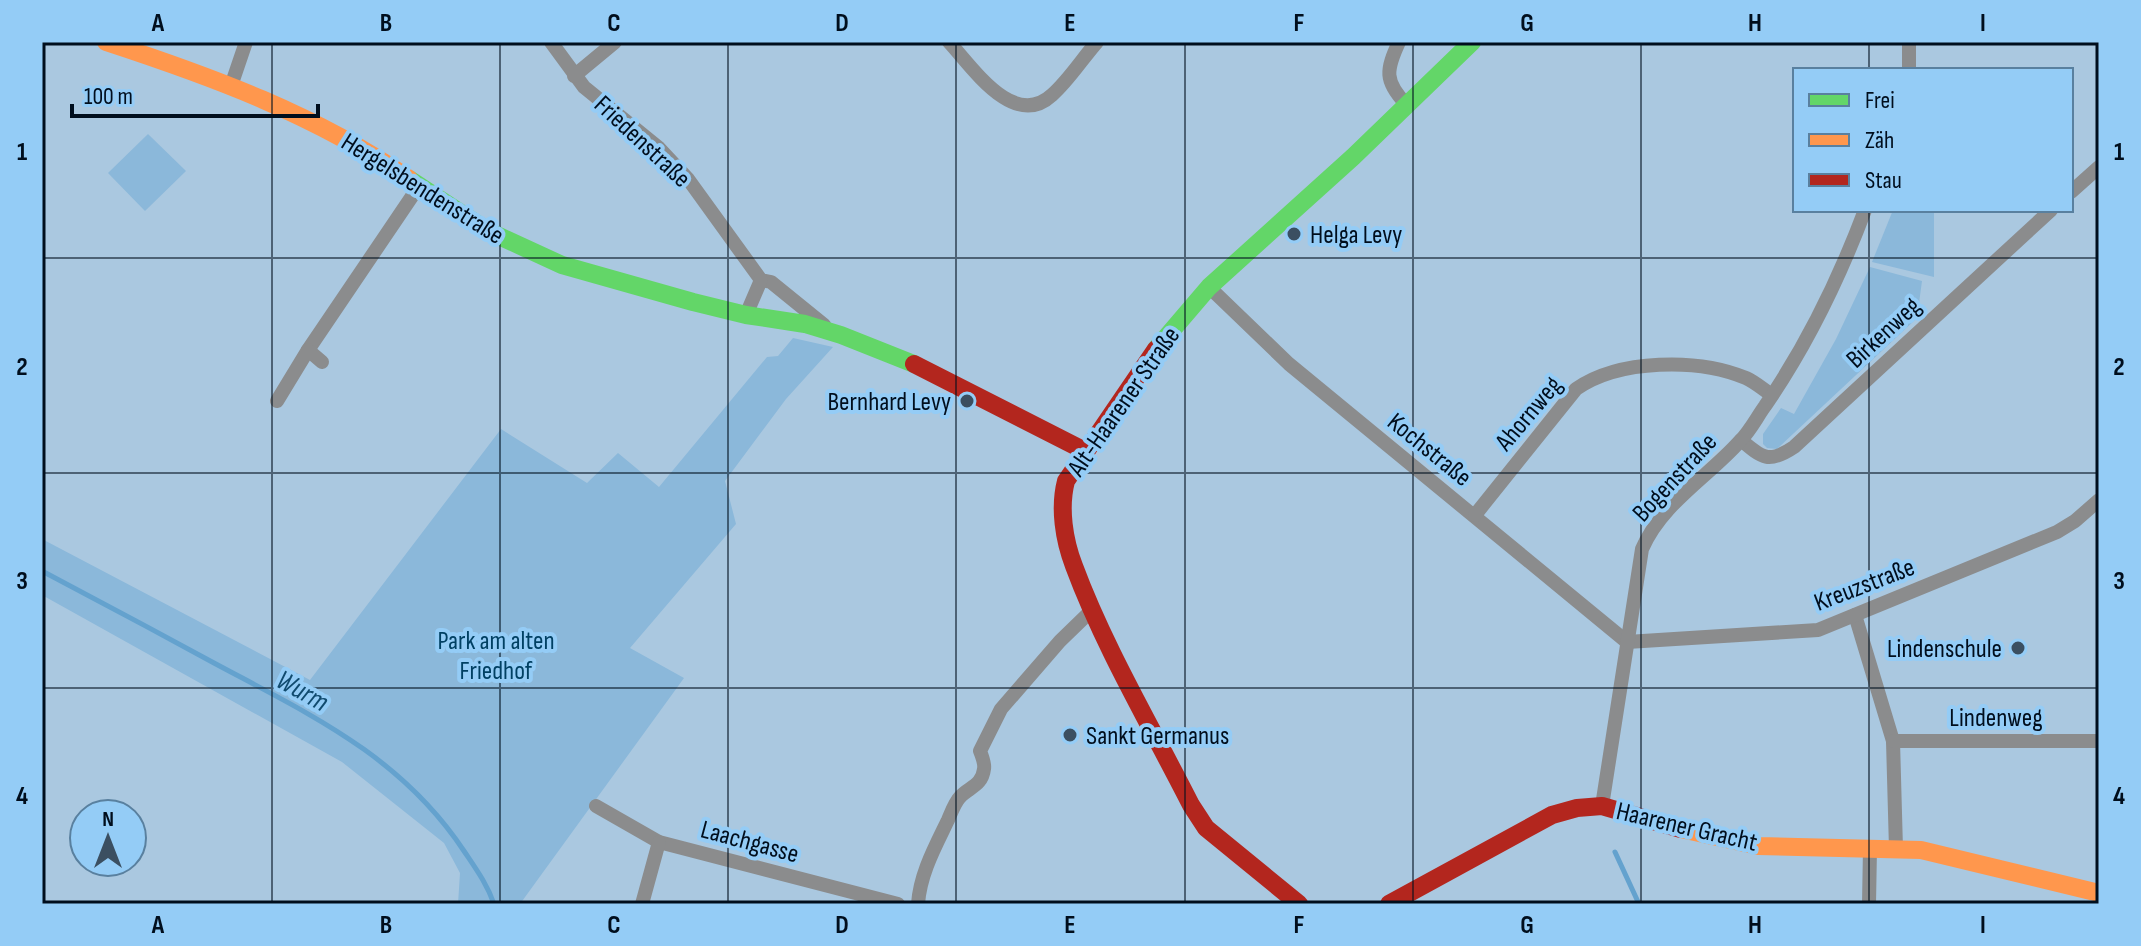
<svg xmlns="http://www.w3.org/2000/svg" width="2141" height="946" font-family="'Sofia Sans Condensed',sans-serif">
  <rect width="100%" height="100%" fill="#aac8e0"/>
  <!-- green -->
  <g fill="#8bb8da">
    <path d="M148,134L186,171L145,211L108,173Z"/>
    <path d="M1893,210H1934V277L1872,262Z"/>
    <path d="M1870,267L1922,281L1917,318L1777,449L1767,448L1763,444V434L1781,408L1794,414L1836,339Z"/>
    <path d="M793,338L833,347L786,399L725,481L736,524L630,648L684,678L520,904H458L460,873L444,843L342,762L42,595V539L310,680L501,429L587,483L618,453L659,487L767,357L778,356Z"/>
  </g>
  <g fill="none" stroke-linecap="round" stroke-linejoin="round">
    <!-- stream -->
    <g stroke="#64a2ce" stroke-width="5">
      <path d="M42,571C99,601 157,632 214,663C311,715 401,756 464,851C476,869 487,884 494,904"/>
      <path d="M1615,852L1639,904"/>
    </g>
    <!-- street -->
    <g stroke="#8b8c8d" stroke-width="14">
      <path d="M551,42L584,87L659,148L688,179L761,280L771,282L824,325"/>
      <path d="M949,42C973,68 1014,130 1052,95C1069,80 1082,59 1097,42"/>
      <path d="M1399,42C1386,70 1384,81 1406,104"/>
      <path d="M1909,42V70"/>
      <path d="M574,76L615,42"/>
      <path d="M231,86L246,42"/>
      <path d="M2071,192L2099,167"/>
      <path d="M1209,287L1289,364L1627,642"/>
      <path d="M746,315L761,280"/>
      <path d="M308,350L419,186"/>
      <path d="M277,401L308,350L322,362"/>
      <path d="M1741,440C1762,458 1769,464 1794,447L2051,210"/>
      <path d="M1475,515L1576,389C1619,359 1698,358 1746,378C1755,382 1764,390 1772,395"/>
      <path d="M1855,615L1893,741L1896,849"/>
      <path d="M1627,642L1818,630L2057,532L2075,521L2099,500"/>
      <path d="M1893,741H2099"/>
      <path d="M596,806L659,842L898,904"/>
      <path d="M1602,806L1642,549C1662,503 1708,477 1740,441C1750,431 1757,417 1765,406C1807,345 1839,279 1865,210"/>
      <path d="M642,904L659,842"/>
      <path d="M918,904C920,874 935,847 948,820C951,813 955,802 960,797C969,787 982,786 984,769C985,764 982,756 980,751L1001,709L1060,641L1092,610"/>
      <path d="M1869,904L1870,848"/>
    </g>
    <!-- fast -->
    <g stroke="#63d668" stroke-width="18">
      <path d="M409,179L488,231L562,265L693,302L746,315L805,324L841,335L914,364"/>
      <path d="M1156,349L1209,287L1353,157L1472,42"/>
    </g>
    <!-- slow -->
    <g stroke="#ff974d" stroke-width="18">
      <path d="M106,42C213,77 316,115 409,179"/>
      <path d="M1681,829L1758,846L1921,850L2099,893"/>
    </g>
    <!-- jam -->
    <g stroke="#b3261e" stroke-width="18">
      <path d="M1156,349L1066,481C1059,508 1064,540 1074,566C1104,647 1152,728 1191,805L1206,828L1299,904"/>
      <path d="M914,364L1085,451"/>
      <path d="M1389,904L1552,815L1577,808L1602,806L1681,829"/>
    </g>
  </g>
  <!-- grid -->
  <path fill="none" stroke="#000e1d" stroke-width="2" stroke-opacity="0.55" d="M272,42V904M500,42V904M728,42V904M956,42V904M1185,42V904M1413,42V904M1641,42V904M1869,42V70M1869,210V904M42,258H2099M42,473H2099M42,688H2099"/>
  <!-- markers -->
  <g fill="#3b4f61" stroke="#94ccf6" stroke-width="3">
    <circle cx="1294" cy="234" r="8"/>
    <circle cx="967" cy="401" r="8"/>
    <circle cx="2018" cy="648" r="8"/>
    <circle cx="1070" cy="735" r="8"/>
  </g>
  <g text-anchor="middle" stroke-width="8" stroke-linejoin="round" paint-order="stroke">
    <!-- street labels -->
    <g font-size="26" fill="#000e1d" stroke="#94ccf6">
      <text transform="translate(643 141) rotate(43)" y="9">Friedenstraße</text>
      <text transform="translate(423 188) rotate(32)" y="9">Hergelsbendenstraße</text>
      <text transform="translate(1883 332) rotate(-43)" y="9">Birkenweg</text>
      <text transform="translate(1123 401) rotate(-55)" y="9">Alt-Haarener Straße</text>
      <text transform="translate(1528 413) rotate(-50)" y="9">Ahornweg</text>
      <text transform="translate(1430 449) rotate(39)" y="9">Kochstraße</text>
      <text transform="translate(1674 477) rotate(-47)" y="9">Bogenstraße</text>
      <text transform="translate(1864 584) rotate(-21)" y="9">Kreuzstraße</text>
      <text x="1996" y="726">Lindenweg</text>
      <text transform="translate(1687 826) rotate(13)" y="9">Haarener Gracht</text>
      <text transform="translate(750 841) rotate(15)" y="9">Laachgasse</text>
    </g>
    <!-- poi labels -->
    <g font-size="26" fill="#000e1d" stroke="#94ccf6" text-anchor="start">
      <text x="1310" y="243">Helga Levy</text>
      <text x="951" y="410" text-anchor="end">Bernhard Levy</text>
      <text x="2002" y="657" text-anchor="end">Lindenschule</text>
      <text x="1086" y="744">Sankt Germanus</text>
    </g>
    <!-- park labels -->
    <g font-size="26" fill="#014063" stroke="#94ccf6">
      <text x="496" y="649">Park am alten<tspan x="496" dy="30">Friedhof</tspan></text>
    </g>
    <!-- water labels -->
    <g font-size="28" font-style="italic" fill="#114b6f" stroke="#94ccf6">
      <text transform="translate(303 690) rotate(29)" y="10">Wurm</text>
    </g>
  </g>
  <!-- border -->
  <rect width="2141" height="946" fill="none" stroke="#94ccf6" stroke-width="88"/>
  <!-- legend -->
  <rect x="1793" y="68" width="280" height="144" fill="#94ccf6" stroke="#59809f" stroke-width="2"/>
  <rect x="1809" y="94" width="40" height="12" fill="#63d668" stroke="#59809f" stroke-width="2"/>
  <text x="1865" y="108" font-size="24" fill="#000e1d">Frei</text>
  <rect x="1809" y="134" width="40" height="12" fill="#ff974d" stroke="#59809f" stroke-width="2"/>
  <text x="1865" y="148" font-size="24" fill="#000e1d">Zäh</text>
  <rect x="1809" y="174" width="40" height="12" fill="#b3261e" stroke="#59809f" stroke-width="2"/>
  <text x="1865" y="188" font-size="24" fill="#000e1d">Stau</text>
  <!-- north arrow -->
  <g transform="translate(108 838)"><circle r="38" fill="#94ccf6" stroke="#59809f" stroke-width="2"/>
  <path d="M0-6L14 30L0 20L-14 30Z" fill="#3b4f61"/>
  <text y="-12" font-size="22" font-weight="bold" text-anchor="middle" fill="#000e1d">N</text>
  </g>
  <!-- scale -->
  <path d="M72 104v12h246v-12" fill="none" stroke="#000e1d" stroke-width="4"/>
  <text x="84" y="104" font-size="24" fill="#000e1d" stroke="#94ccf6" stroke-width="6" paint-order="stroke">100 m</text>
  <rect x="44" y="44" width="2053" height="858" fill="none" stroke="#000e1d" stroke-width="3"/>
  <g font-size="26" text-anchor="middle" font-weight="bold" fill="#000e1d">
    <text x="158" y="31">A</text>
    <text x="386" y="31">B</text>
    <text x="614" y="31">C</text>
    <text x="842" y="31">D</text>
    <text x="1070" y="31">E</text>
    <text x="1299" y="31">F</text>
    <text x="1527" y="31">G</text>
    <text x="1755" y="31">H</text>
    <text x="1983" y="31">I</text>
    <text x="22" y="160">1</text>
    <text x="2119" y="160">1</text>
    <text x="22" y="375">2</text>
    <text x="2119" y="375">2</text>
    <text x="22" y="589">3</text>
    <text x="2119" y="589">3</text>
    <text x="22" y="804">4</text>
    <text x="2119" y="804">4</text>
    <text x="158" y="933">A</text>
    <text x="386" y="933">B</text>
    <text x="614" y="933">C</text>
    <text x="842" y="933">D</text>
    <text x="1070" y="933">E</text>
    <text x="1299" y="933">F</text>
    <text x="1527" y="933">G</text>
    <text x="1755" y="933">H</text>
    <text x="1983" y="933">I</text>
  </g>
</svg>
